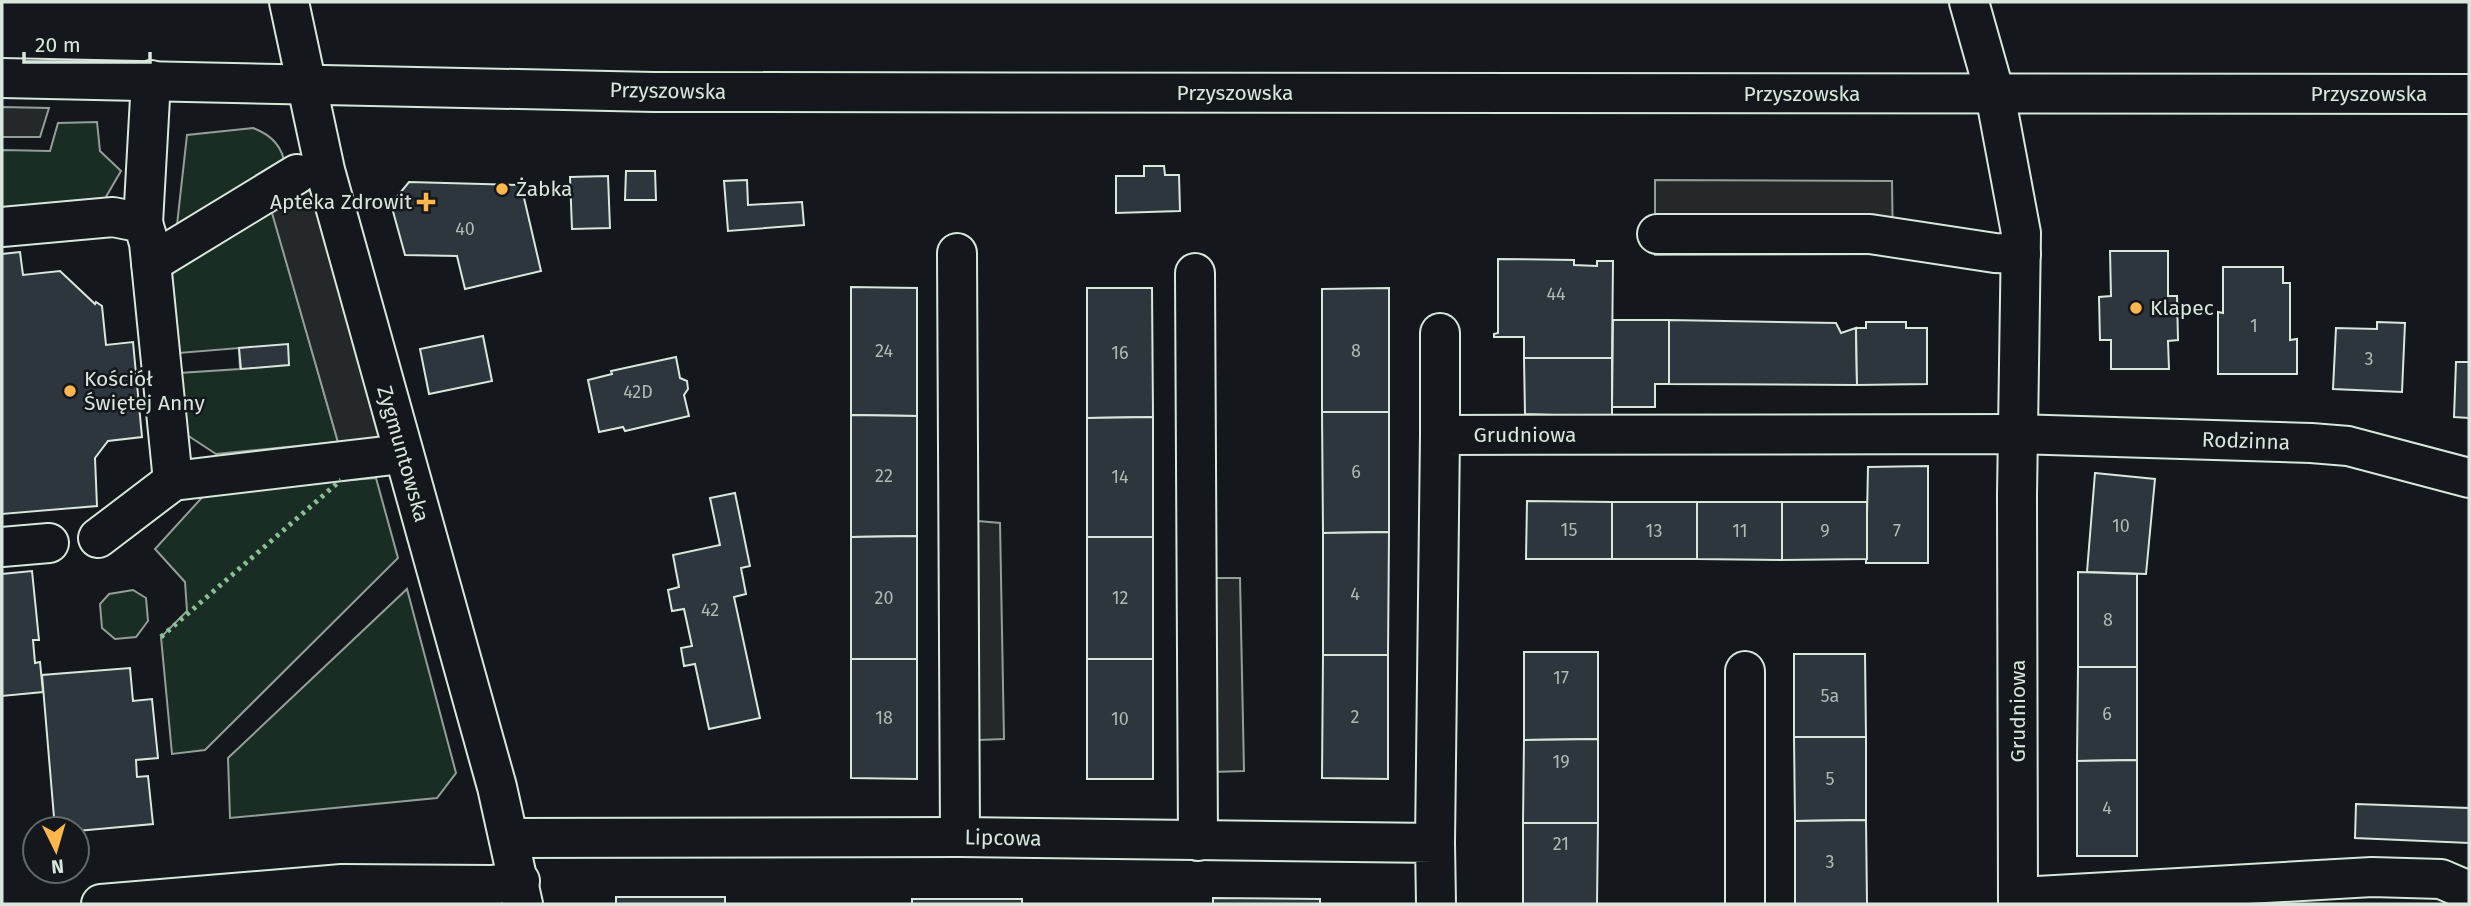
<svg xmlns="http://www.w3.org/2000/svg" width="2471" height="906" font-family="'Fira Sans',sans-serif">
  <rect width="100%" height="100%" fill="#14181c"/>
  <!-- green -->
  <g fill="#1a2d24" stroke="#939e99" stroke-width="2">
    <path d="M97,122L100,151L121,171L103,202L2,211V150L50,151L58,123Z"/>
    <path d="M253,128C272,135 283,147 285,166L176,234L187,135Z"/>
    <path d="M270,204L338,442L216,454L184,433L179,373L240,369L239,348L179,353L171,262Z"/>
    <path d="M376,478L398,558L205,750L172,754L161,637L187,611L185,582L155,549L207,492Z"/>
    <path d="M407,589L456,773L437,798L230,818L228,758Z"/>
    <path d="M133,590L146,598L148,621L136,637L115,639L102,628L100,604L109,594Z"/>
  </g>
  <!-- parking -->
  <g fill="#24282b" stroke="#939e99" stroke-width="2">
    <path d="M2,107L49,108L40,137H2Z"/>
    <path d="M1655,180L1892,181L1893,254L1655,255Z"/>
    <path d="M311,188L380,440L338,442L270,206Z"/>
    <path d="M978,521L1000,523L1004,739L979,740Z"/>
    <path d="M1208,578H1240L1244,771L1213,772Z"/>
  </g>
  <!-- building -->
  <g fill="#2c363c" stroke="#d8e6dc" stroke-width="2">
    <path d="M1144,166H1164L1165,175H1179L1180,211L1116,213V176H1144Z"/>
    <path d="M626,171H655L656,200H625Z"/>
    <path d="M608,176L610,228L572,229L570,177Z"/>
    <path d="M747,180L748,205L802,202L804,225L728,231L724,181Z"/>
    <path d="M409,182L521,185L541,271L465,289L457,256L405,255L391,204Z"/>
    <path d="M2110,251H2168V296H2177L2178,340L2168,341L2169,369H2111V340H2100L2099,297L2111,296Z"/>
    <path d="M20,252L23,275L60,271L95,304L96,302L102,306L106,345L133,342L142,437L108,441L95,458L97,506L2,514V254Z"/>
    <path d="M1498,259L1574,260V265L1597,266V261H1613L1612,358H1524V337H1494V334L1498,333Z"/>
    <path d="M2223,267H2283V283H2290V340L2297,339V374H2218V312L2223,313Z"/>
    <path d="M851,287L917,288V416L851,415Z"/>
    <path d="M1087,288H1152L1153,417L1087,418Z"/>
    <path d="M1389,288V412H1322V289Z"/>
    <path d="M1613,320H1669V384H1655V407H1612Z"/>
    <path d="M1669,320L1836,323L1841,333L1856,328L1857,385L1669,384Z"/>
    <path d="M1866,322H1906V328H1927V384L1857,385L1856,328H1866Z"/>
    <path d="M2377,322L2405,323L2402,392L2333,389L2336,328L2377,329Z"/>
    <path d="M483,336L492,381L429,394L420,349Z"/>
    <path d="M288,344L289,365L241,369L239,348Z"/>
    <path d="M676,357L680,378L687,381L688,389L684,395L689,416L625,431L623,427L599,432L588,380L612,374L611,371Z"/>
    <path d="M1524,358H1612V417L1525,414Z"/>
    <path d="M2456,362H2469V418L2454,417Z"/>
    <path d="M1322,412H1389V532L1323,533Z"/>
    <path d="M851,415L917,416V536L851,537Z"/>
    <path d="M1153,417V537H1087V418Z"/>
    <path d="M1928,466V563H1866L1868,467Z"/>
    <path d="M2095,473L2155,479L2146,574L2087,572Z"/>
    <path d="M735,493L750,566L741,568L746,594L734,597L760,718L709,729L695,664L684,666L681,648L692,646L684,609L672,611L668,590L679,587L673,555L720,545L710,498Z"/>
    <path d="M1527,501L1612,502V559H1526Z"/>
    <rect x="1612" y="502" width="85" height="57"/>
    <path d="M1697,502H1782V560L1697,559Z"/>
    <path d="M1782,502H1867V559L1782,560Z"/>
    <path d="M1389,532L1388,655H1323V533Z"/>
    <path d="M917,536V659H851V537Z"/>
    <rect x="1087" y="537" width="66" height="122"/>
    <path d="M32,571L39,640H33L35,663L40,662L43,692L2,696V574Z"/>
    <path d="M2078,572L2137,574V667H2078Z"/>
    <path d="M1524,652H1598V739L1524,740Z"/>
    <path d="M1794,654H1865L1866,737H1794Z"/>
    <path d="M1323,655H1388V779L1322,778Z"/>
    <path d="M851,659H917V779L851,778Z"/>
    <rect x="1087" y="659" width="66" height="120"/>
    <path d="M2078,667H2137V760L2077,761Z"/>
    <path d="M130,668L133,701L152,699L158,758L136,760L137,777L148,776L153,824L77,831L55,829L42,675Z"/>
    <path d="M1794,737H1866V820L1795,821Z"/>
    <path d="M1598,739V823H1523L1524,740Z"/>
    <path d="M2137,760V856H2077V761Z"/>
    <path d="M2356,804L2469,808V843L2355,838Z"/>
    <path d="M1866,820L1867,904H1795V821Z"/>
    <path d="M1523,823H1598L1597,904H1523Z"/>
    <rect x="616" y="897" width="109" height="7"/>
    <path d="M1213,898L1320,899V904H1213Z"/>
    <rect x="912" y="899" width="110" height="5"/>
  </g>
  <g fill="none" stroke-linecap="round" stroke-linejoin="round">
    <!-- minor casing -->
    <g stroke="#d8e6dc" stroke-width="42">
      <g id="minor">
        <path d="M289,2L325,170L497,787L523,904"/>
        <path d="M1969,2L1995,94L2021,233L2017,496L2018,904"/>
        <path d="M2,78L654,92L2469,94"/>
        <path d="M143,223L151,80"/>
        <path d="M2,227L113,217L143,223L149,243L173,481L98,538"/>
        <path d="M1657,234H1870L1995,253L2021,254"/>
        <path d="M957,253L960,837"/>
        <path d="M151,263L297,174"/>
        <path d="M1195,273L1198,841"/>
        <path d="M1440,435V333"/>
        <path d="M173,481L402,454"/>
        <path d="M2,547L49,543"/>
        <path d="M1745,671V904"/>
        <path d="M510,838L960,837L1435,843L1436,904"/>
        <path d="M1435,843L1440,435L2018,434L2311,443L2348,446L2469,478"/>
        <path d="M2018,897L2372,877L2441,879L2469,891"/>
        <path d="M101,904L342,884L492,885L520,881"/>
      </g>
    </g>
    <!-- minor -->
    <use href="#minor" stroke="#14181c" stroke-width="38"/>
    <!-- hedge -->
    <path stroke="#8ac095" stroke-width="5" stroke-dasharray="3.5 5" stroke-linecap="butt" d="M161,637L341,480"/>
  </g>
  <!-- markers -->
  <g fill="#ffb74d" stroke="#14181c" stroke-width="2.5">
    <circle cx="502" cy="189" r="7"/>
    <path d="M422.5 191.5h7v7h7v7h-7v7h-7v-7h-7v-7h7z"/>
    <circle cx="2136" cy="308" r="7"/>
    <circle cx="70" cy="391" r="7"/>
  </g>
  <g text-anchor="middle" stroke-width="5" stroke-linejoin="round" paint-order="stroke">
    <!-- number labels -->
    <g font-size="18" fill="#adbab4">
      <text x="465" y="235">40</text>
      <text x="1556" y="300">44</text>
      <text x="2254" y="332">1</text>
      <text x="884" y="357">24</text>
      <text x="1356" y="357">8</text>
      <text x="1120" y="359">16</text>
      <text x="2369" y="365">3</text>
      <text x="638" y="398">42D</text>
      <text x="1356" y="478">6</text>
      <text x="884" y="482">22</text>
      <text x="1120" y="483">14</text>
      <text x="2121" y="532">10</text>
      <text x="1569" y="536">15</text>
      <text x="1654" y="537">13</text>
      <text x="1740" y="537">11</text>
      <text x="1825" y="537">9</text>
      <text x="1897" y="537">7</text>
      <text x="1355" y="600">4</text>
      <text x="884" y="604">20</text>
      <text x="1120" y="604">12</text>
      <text x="710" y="616">42</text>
      <text x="2108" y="626">8</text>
      <text x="1561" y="684">17</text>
      <text x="1830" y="702">5a</text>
      <text x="2107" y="720">6</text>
      <text x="1355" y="723">2</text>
      <text x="884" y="724">18</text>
      <text x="1120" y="725">10</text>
      <text x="1561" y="768">19</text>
      <text x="1830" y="785">5</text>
      <text x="2107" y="814">4</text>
      <text x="1561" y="850">21</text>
      <text x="1830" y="868">3</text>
    </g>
    <!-- street labels -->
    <g font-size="21" fill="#d8e6dc" stroke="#14181c">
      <text transform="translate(668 91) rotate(1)" y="7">Przyszowska</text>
      <text x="1235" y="100">Przyszowska</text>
      <text x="1802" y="101">Przyszowska</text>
      <text x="2369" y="101">Przyszowska</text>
      <text x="1525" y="442">Grudniowa</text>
      <text transform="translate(2246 441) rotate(2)" y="7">Rodzinna</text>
      <text transform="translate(403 454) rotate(74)" y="7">Zygmuntowska</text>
      <text transform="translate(2018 711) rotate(-90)" y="7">Grudniowa</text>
      <text transform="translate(1003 838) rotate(1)" y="7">Lipcowa</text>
    </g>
    <!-- poi labels -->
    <g font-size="21" fill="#d8e6dc" stroke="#14181c" text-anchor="start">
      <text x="516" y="196">Żabka</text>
      <text x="412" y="209" text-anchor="end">Apteka Zdrowit</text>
      <text x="2150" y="315">Klapec</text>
      <text x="84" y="386">Kościół<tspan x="84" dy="24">Świętej Anny</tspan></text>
    </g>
  </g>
  <!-- border -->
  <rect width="2471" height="906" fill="none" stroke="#d8e6dc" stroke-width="7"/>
  <!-- north arrow -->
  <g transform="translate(56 850) rotate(175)"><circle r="33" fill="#14181c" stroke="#626a69" stroke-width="2"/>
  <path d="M0-5L12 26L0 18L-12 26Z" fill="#ffb74d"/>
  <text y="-10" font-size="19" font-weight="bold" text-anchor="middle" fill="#d8e6dc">N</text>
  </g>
  <!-- scale -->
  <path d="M24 52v10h126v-10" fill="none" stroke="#d8e6dc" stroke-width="3.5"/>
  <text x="35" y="52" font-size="21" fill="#d8e6dc" stroke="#14181c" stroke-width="5" paint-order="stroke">20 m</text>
</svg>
